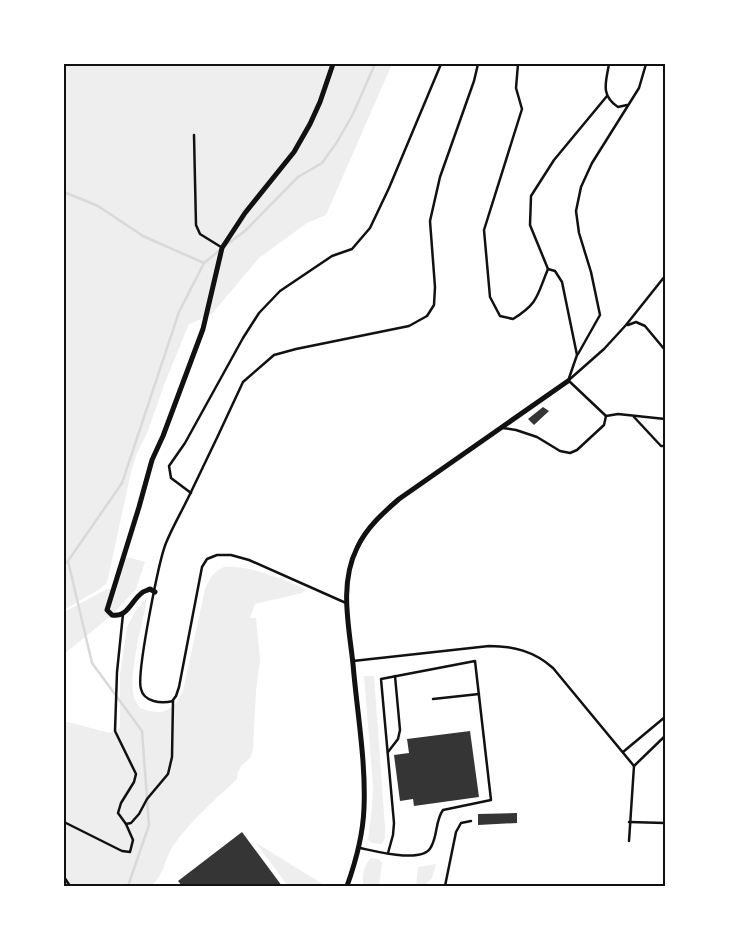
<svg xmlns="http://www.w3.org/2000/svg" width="729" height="950" font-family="'Space Grotesk',sans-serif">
  <rect width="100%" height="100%" fill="#fff"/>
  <!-- green -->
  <g fill="#eee">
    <path d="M64,64H392L326,215L307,223L259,258L211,315L189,324L164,385L148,431L137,453L131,472L107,583L100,589L64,610Z"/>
    <path d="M124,558H131L145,562L136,589L112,615L64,654V612L107,589H113Z"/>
    <path d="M224,567C250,565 282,579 306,589L302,593L255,604L250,618H256L260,660L256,691L253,749L250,758L242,765L238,772L237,779C215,800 190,821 173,846C164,860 165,874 151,886H64V721L110,733L120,728V675L127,627L136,610L148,596C143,620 128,675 134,697C135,701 138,704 140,708C162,716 172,713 183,691L205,589C210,578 213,572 224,567Z"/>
    <path d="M364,676H374L385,827V838L382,844L372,843L368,840L372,809L373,786Z"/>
    <path d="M256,843L326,886H288Z"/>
    <path d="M371,858L378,859L382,863L379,886H364C361,877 364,865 371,858Z"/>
    <path d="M436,864L432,878L424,886H416L418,867Z"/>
  </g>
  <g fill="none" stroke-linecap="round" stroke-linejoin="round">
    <!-- stream -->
    <g stroke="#d9d9d9" stroke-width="2.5">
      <path d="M64,192L98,206L143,236L204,263"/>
      <path d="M226,245L245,231L298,177L322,163L337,142L353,114L375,64"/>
      <path d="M68,561L92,663L142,731L149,825L128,886"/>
      <path d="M64,564L68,561L122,483L179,312L204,263L220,250"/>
    </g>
  </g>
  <!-- building -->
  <g fill="#353535">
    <path d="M543,407L549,411L534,425L528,419Z"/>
    <path d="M470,731L479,797L414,806L413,799L400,801L394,755L409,753L407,739Z"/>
    <path d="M517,813V823L478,825V814Z"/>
    <path d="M242,832L282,886H182L178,881Z"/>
  </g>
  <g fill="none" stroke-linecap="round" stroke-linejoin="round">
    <!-- service -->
    <g stroke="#111" stroke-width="2.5">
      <path d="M518,64L516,88L522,109L484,230L490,297L500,316L513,319C539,303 537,295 548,269"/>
      <path d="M609,64C606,82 600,95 618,107L627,105"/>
      <path d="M194,135L196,225L200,234L221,247"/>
      <path d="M628,325L636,322L645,326L665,350"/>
      <path d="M578,354L600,315L591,272L579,233L576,211L581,187L592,163L639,88L646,64"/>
      <path d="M570,379L604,349L626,325L665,276"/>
      <path d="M568,381L577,355L562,282L555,271L548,269L530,225L531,196L554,160L607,96"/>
      <path d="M569,381L606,416"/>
      <path d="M606,416L618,414L665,419"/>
      <path d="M634,417L661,446H665"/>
      <path d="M503,428L516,430L537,437L560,451L570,453L577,450L604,425L606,416"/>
      <path d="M191,493L171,478L169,466L185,443L243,338L259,313L280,291L332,256L352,249L370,228L389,188L441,64"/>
      <path d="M123,614L117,672L115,731L136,774L134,782L121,803L118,813L126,824L131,823L139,814L147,799L168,774L172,757L173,701"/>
      <path d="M353,661L489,646C513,646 534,651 553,668L634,766L629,841"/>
      <path d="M433,699L479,694"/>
      <path d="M173,700L176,696L179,687L202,567L207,559L217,555H231L249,560L346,603"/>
      <path d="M173,701C161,704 144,702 141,689C136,675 159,560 166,543C173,526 183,509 191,492C209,455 226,419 243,382L274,355L296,349L409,326L427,316L434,305L435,287L430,221L440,177L474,81L478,64"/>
      <path d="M388,752L398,739L400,730L395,676"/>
      <path d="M623,752L665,717"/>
      <path d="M634,766L665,736"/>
      <path d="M64,822L122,851L130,852L133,840L126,824"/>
      <path d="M629,822L665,823"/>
      <path d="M360,848C375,851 423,864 431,847C438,835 435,821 443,810L491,800L475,661L381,679L394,823L393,835L388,853"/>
      <path d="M64,877L70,886"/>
      <path d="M445,886L456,832L461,823L471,821"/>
    </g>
    <!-- minor -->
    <g stroke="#111" stroke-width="5">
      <path d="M155,592L150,589C148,590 145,591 143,592C131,600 128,618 112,615L107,610L139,507L152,460L163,436L203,329L222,248L245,213L294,152L310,124L320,102L333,64"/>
      <path d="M347,886C356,861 363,835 364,808C366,761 357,712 353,664C349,626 339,584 357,548C366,528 383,513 399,499L568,381"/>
    </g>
  </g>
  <!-- border -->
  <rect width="729" height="950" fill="none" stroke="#ffffff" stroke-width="130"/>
  <rect x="65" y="65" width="599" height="820" fill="none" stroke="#111" stroke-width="2"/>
</svg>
